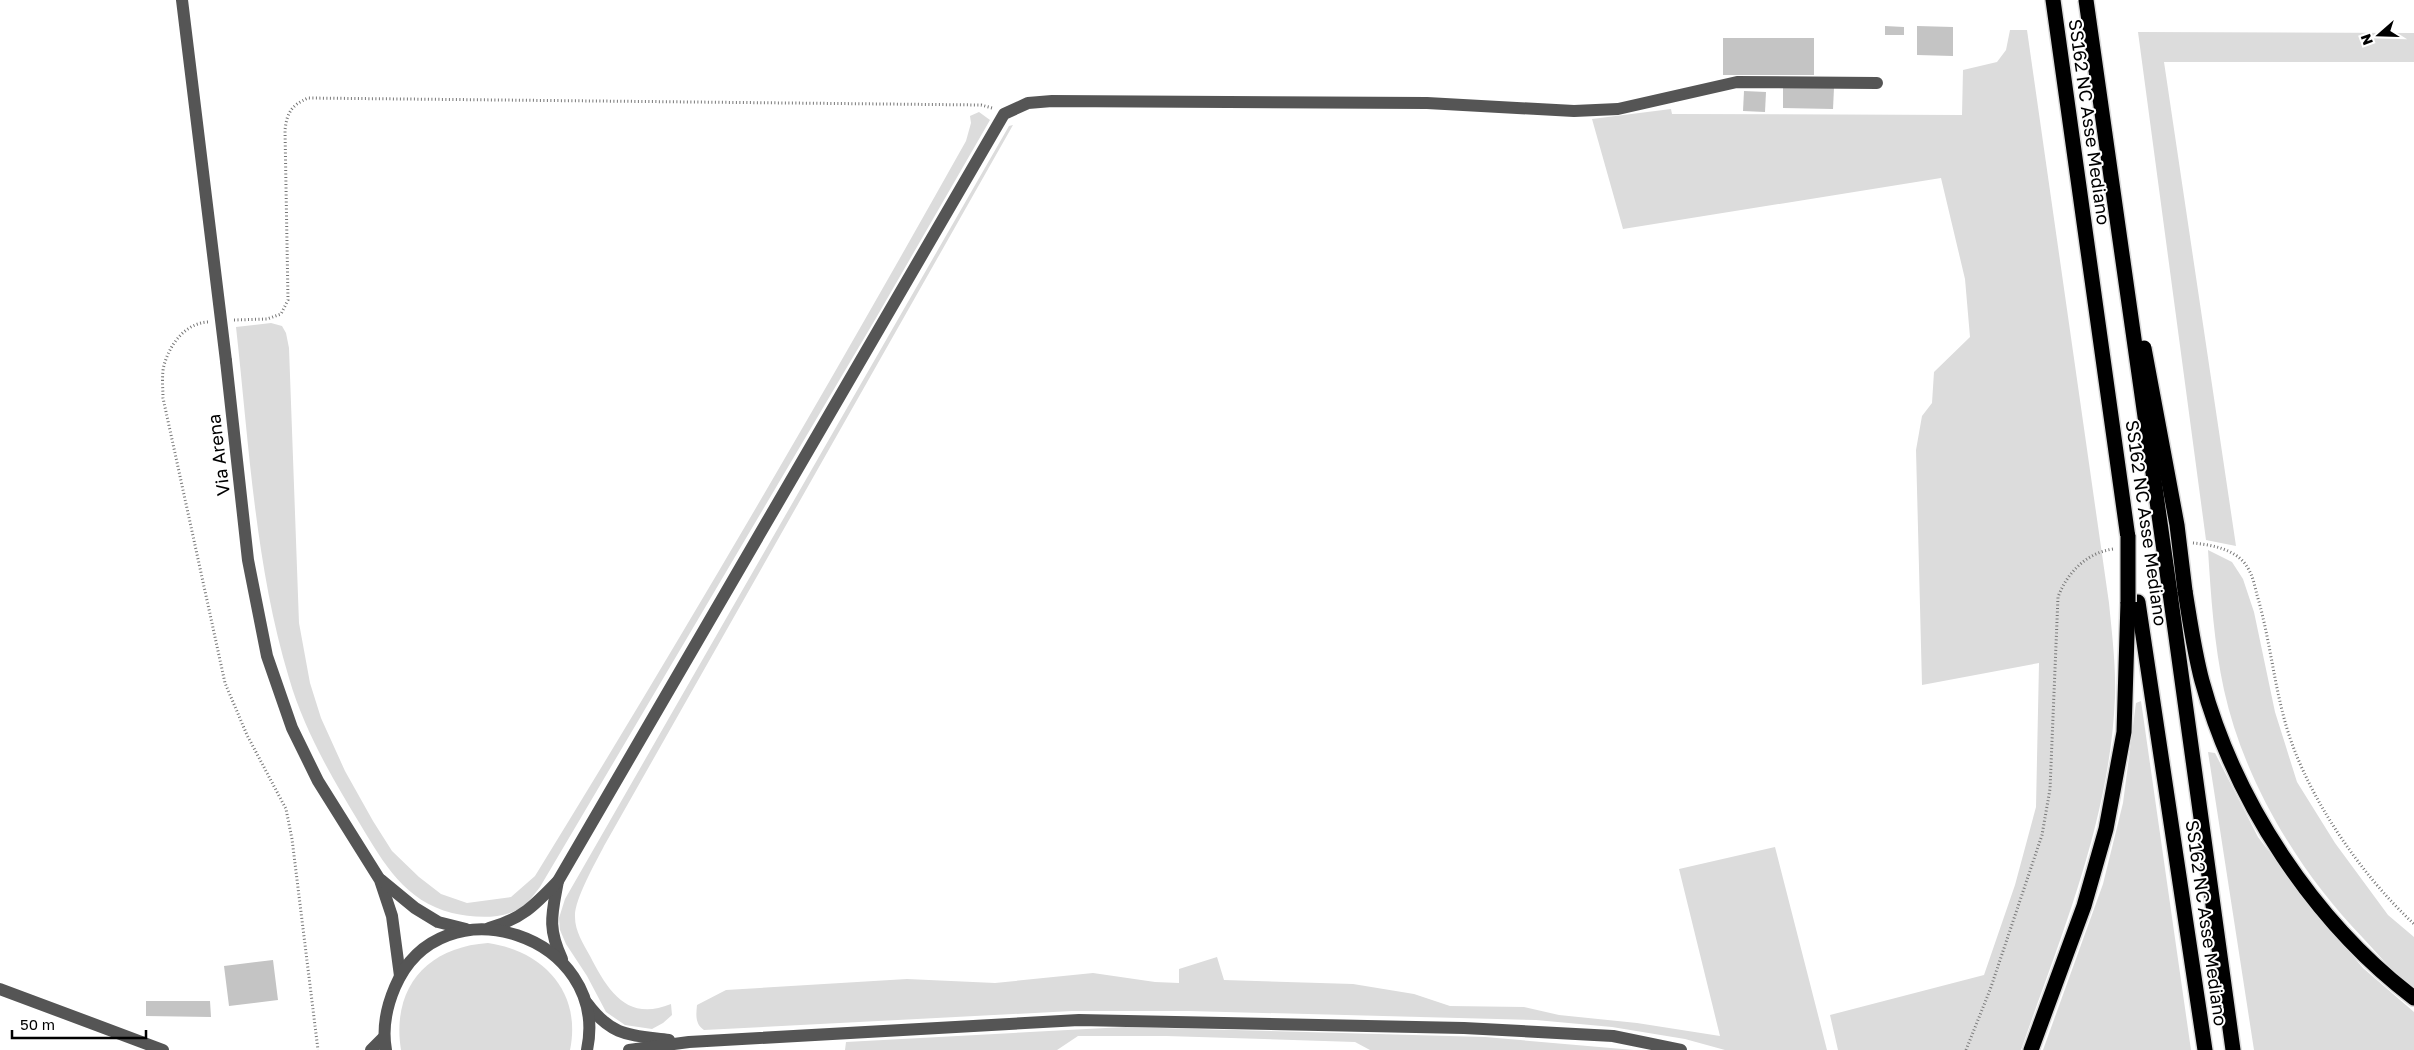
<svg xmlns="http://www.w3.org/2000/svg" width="2414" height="1050" font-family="'Golos Text',sans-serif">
  <rect width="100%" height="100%" fill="#fff"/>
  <!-- green -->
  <g fill="#dcdcdc">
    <path d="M2010,30H2027L2109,603C2112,634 2116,666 2115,697C2110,820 2061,935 2021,1050H1838L1830,1015L1984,975L2015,885L2036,807L2039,663L1922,685L1916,450L1922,416L1932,403L1934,372L1970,337L1965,279L1941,178L1623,229L1592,119L1671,109L1672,114L1962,115L1963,70L1997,62L2006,50Z"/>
    <path d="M2138,32L2414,33V62H2164L2236,546L2206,540Z"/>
    <path d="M979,112L990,120L876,318L540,887C535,893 529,902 522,907C503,920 474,918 452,913C405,901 384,864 360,824C332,778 304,730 289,678C255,565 249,444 236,327L271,323L282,326L286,333L289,348L299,623L310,683L321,718L345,771L373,821L392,851L419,877L441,894L467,903L511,897L535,876C684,634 827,389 966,141L971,123L970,116Z"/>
    <path d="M1013,125L604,846C596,862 574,900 575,917C575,931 583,943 590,956C608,991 627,1022 671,1004L672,1015L663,1023L652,1029L625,1025L606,1012L587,976L566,944L560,930L559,918L565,899L1009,126Z"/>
    <path d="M2208,550L2232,562L2243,579L2254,612L2275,712L2297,782L2335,843L2388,915L2414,937V989C2395,975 2379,955 2363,938C2299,872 2244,781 2224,690C2214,643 2211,597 2208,550Z"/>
    <path d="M2141,701L2191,1050H2043L2103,884L2123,803L2136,703Z"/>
    <path d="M2208,752L2215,753L2258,837L2314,910L2363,968L2414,1012V1050H2254Z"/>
    <path d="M1775,847L1827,1050H1725L1685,1039L1612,1027L1536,1020L1189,1011H1072L704,1030C695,1024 696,1015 697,1005L726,990L907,979L995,983L1093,973L1155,982L1179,983V969L1217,957L1224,980L1353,984L1414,994L1450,1006L1524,1007L1559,1015L1637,1023L1720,1036L1679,869Z"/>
    <path d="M488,943C543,951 582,992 570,1050H401C391,988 427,947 488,943Z"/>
    <path d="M1124,1027L1485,1037L1634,1050H1370L1355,1042L1166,1036H1078L1057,1050H845L846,1042Z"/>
  </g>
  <!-- building -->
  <g fill="#c4c4c4">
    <path d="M1885,26L1904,27V35H1885Z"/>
    <path d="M1917,26L1953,27V56L1917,55Z"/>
    <rect x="1723" y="38" width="91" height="37"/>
    <path d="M1783,86L1834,88L1833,109L1783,108Z"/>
    <path d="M1744,91L1766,92L1765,112L1743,111Z"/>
    <path d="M273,960L278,1000L229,1006L224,966Z"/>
    <path d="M146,1001H210L211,1017L146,1016Z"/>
  </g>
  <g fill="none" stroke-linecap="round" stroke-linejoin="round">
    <!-- highway casing -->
    <g stroke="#dbdbdb" stroke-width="18">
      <g id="highway">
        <path d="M2053,0L2128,538"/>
        <path d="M2185,591C2190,621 2194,651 2202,681C2235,802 2314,922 2414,998"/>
        <path d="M2170,593L2233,1050"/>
        <path d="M2138,602L2205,1050"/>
        <path d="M2031,1050L2084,906L2106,829L2124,732L2128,602"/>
      </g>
    </g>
    <!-- path -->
    <g stroke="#777" stroke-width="3" stroke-dasharray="1 2.5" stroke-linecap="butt">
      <path d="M234,320L267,319L281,314L288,300L285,130C287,112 292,105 308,98L981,105L992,108"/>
      <path d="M208,322C186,323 171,343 165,362C161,373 163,387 163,398L225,683L247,735L286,809L292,839L318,1050"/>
      <path d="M2193,543C2214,545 2239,550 2249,570C2253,577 2255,587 2257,595C2269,635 2273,677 2284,718C2303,791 2359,873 2414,924"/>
      <path d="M1966,1050L1990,990L2042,835L2050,789L2058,597C2067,573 2086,553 2113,549"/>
    </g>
    <!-- minor -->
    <g stroke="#555" stroke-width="12">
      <path d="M226,361L248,560L267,656L292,728L318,781L380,880L392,916L400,976"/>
      <path d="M381,880L415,908L438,922L466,929"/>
      <path d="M558,881C552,914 547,927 562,959"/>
      <path d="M489,928C522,919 535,905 558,881L1004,114L1028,103L1052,101L1427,103L1574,111L1618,109L1737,82L1877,83"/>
      <path d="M0,989L163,1050"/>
      <path d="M587,1003C612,1037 630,1035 669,1040"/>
      <path d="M371,1050L384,1037"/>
      <path d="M386,1050C382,1028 386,1008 395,987C441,879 611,936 587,1050"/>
      <path d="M629,1050L689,1042L1079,1020L1464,1028L1613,1036L1681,1050"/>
    </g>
    <!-- highway -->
    <use href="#highway" stroke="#000" stroke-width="15"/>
    <!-- highway-bridge casing -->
    <g stroke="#dbdbdb" stroke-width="18" stroke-linecap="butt">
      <g id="highway-bridge">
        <path d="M2086,0L2170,593"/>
        <path d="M2144,348L2177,525L2185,591"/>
        <path d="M2128,602V536"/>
      </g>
    </g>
    <!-- minor-bridge -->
    <path stroke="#555" stroke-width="12" d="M182,0L226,361"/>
    <!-- highway-bridge -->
    <use href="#highway-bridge" stroke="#000" stroke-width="15"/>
  </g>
  <g text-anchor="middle" stroke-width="4" stroke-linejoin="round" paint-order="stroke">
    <!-- street labels -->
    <g font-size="18" fill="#000" stroke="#fff">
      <text transform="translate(2089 122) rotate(82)" y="6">SS162 NC Asse Mediano</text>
      <text transform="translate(219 455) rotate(-97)" y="6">Via Arena</text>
      <text transform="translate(2146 523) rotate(82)" y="6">SS162 NC Asse Mediano</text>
      <text transform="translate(2206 923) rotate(82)" y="6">SS162 NC Asse Mediano</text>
    </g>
  </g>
  <!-- north arrow -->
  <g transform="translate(2379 35) rotate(250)" stroke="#ffffff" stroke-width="4" paint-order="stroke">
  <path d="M0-4L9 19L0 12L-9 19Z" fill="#000000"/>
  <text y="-8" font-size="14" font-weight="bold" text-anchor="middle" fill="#000000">N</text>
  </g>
  <!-- scale -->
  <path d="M12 1030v8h134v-8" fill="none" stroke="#000000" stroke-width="2.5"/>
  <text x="20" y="1030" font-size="15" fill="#000000" stroke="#ffffff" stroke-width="4" paint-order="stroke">50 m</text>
</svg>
